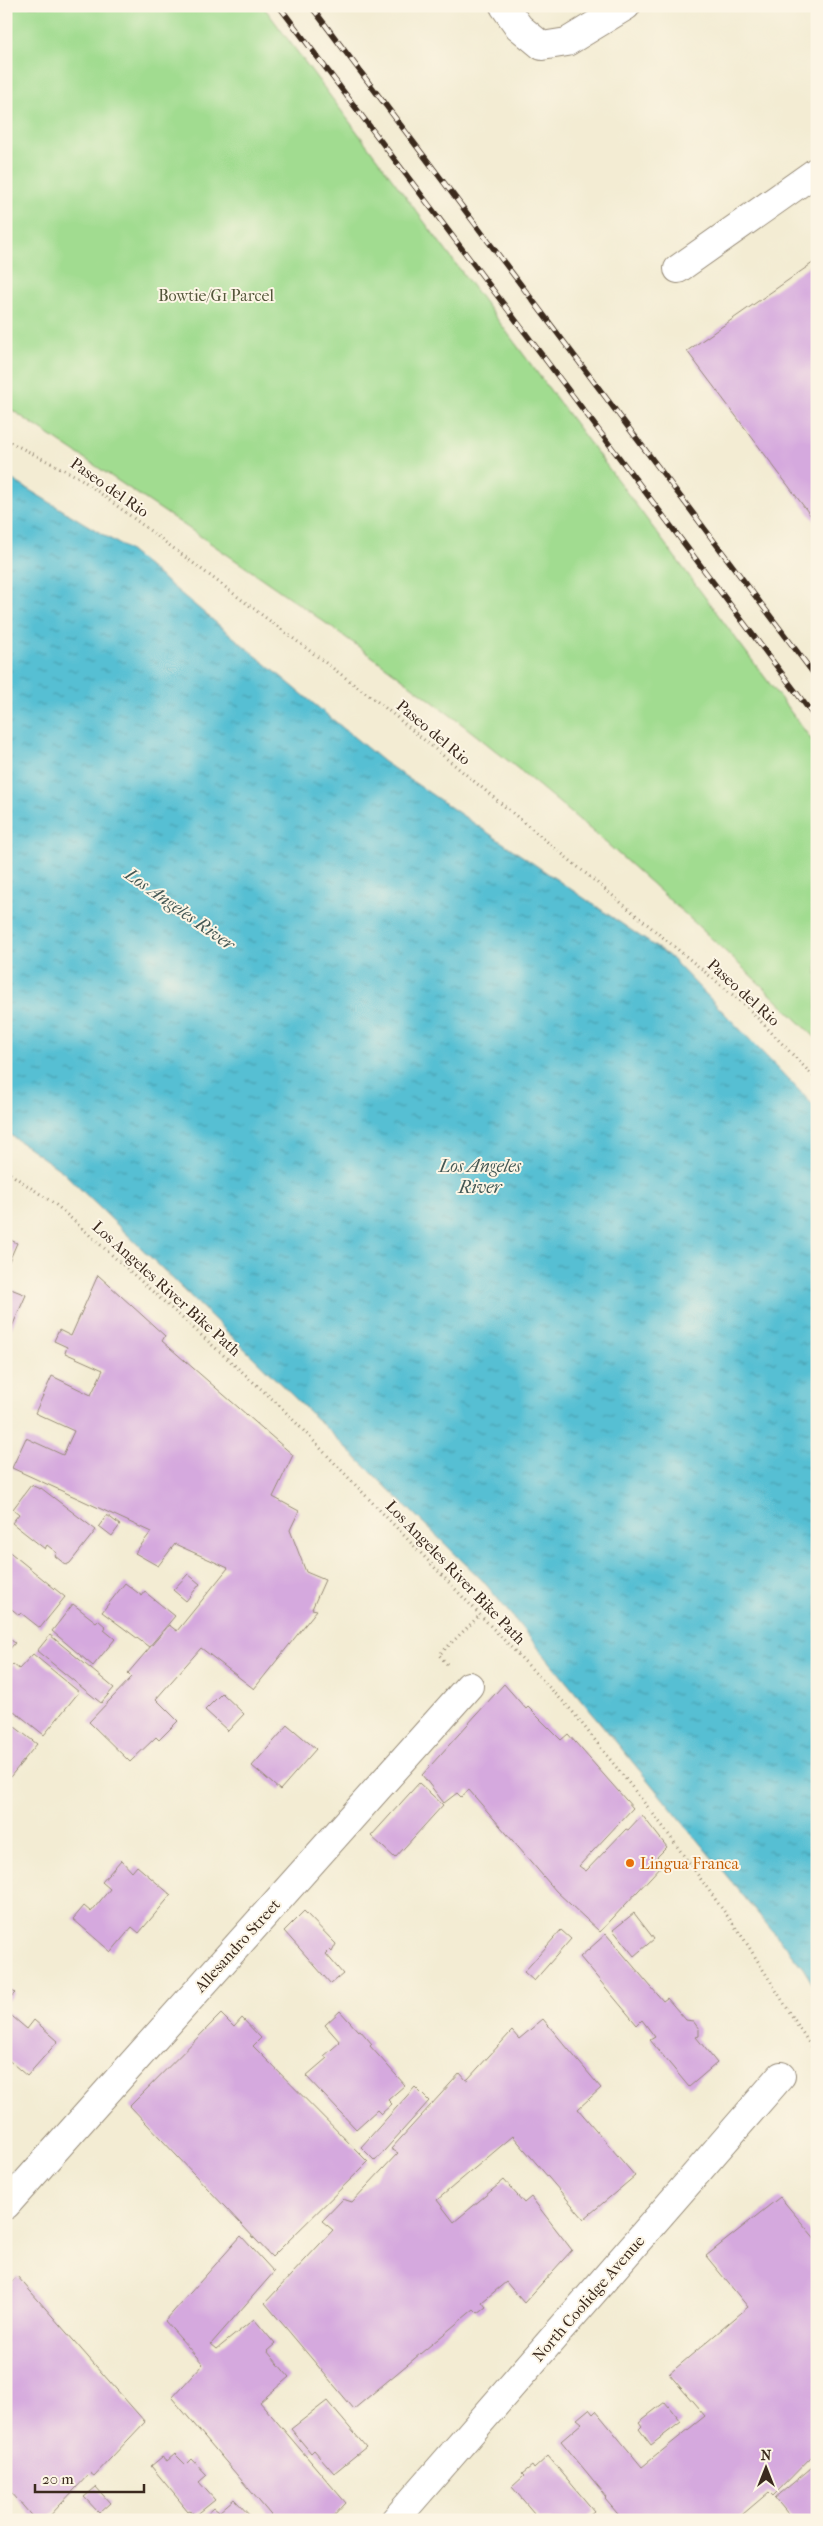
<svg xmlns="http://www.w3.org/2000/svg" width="823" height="2526" font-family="'IM FELL French Canon',serif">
  <defs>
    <pattern id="water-ripples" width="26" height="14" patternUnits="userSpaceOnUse" patternTransform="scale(1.25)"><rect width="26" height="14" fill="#56bfd3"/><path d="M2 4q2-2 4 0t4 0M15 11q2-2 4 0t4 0" fill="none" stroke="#489bab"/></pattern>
  </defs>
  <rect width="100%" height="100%" fill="#fcf5e5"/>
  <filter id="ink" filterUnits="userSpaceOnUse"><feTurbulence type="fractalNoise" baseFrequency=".02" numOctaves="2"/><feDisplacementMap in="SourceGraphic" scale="10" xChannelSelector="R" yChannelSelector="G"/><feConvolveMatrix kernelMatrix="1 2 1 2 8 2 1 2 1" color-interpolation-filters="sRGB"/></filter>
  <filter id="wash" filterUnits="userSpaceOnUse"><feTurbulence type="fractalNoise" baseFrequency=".0096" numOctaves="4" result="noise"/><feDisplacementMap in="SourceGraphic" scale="20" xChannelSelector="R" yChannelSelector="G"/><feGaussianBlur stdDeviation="1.12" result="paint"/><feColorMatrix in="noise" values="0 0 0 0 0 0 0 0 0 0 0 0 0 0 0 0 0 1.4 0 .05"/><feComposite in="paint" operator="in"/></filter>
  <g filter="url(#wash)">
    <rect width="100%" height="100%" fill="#f3ecd3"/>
    <!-- park -->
    <path fill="#a1dc90" stroke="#6e8357" d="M6,6H263L817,747V1039C709,934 599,832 481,739C329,619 167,514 6,406Z"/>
    <!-- water -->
    <path fill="url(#water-ripples)" stroke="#487478" d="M6,476L127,549L384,762L669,956L817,1109V1991L803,1968L483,1581L62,1171L6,1132Z"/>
    <g id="blocks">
      <!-- building -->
      <g fill="#d5a9de">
        <path d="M817,260V524L687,351Z"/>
        <path d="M6,1238L17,1243L6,1268Z"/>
        <path d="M98,1275L165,1336L162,1341L293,1455L273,1497L299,1511L290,1530L306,1572L325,1580L312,1609L317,1610L254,1689L201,1648L156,1699L178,1721L159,1740L156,1737L130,1762L89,1722L132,1677L128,1673L169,1625L177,1631L228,1568L175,1544L158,1566L135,1553L151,1532L12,1468L26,1438L63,1455L74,1431L35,1413L52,1376L91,1395L103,1370L65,1353L67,1347L54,1341L59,1330L71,1336Z"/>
        <path d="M6,1287L26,1295L11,1329L6,1328Z"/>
        <path d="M31,1485L40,1489L41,1488L96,1530L70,1563L66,1565L55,1556L57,1553L47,1545L45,1549L12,1523L19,1514L13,1509Z"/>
        <path d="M107,1515L120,1525L112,1536L99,1526Z"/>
        <path d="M6,1549L65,1597L40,1628L21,1613L19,1615L8,1606L10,1603L6,1600Z"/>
        <path d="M188,1574L200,1584L186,1601L173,1590Z"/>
        <path d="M125,1583L142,1596L145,1592L175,1616L149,1647L102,1612Z"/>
        <path d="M73,1604L96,1622L98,1620L106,1627L104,1630L115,1639L93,1666L52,1631Z"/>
        <path d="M50,1635L114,1688L101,1703L37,1651Z"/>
        <path d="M6,1636L15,1643L6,1653Z"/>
        <path d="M33,1654L79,1692L44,1735L14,1711L12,1714L6,1709V1671L13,1664L19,1669Z"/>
        <path d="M504,1684L526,1709L528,1707L561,1740L568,1734L633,1808L579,1866L586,1871L626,1829L628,1830L642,1815L667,1847L656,1858L663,1864L600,1932L556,1891L469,1790L461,1797L457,1793L444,1803L422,1775Z"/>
        <path d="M222,1693L244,1714L228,1731L205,1710Z"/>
        <path d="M6,1720L37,1744L6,1782Z"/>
        <path d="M288,1725L316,1749L280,1790L252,1766Z"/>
        <path d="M419,1783L443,1805L395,1858L371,1836Z"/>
        <path d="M121,1860L132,1872L137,1866L171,1895L139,1933L132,1927L111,1952L73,1919L84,1906L91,1912L110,1889L102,1882Z"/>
        <path d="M304,1911L336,1944L332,1952L330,1950L326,1954L343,1974L331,1984L284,1931Z"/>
        <path d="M634,1913L654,1939L634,1956L613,1930Z"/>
        <path d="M561,1930L571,1939L534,1981L524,1972Z"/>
        <path d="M606,1934L663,2001L667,1998L686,2020L693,2021L699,2029V2036L696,2037L717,2063L689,2087L650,2040L655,2037L642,2020L637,2025L580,1957Z"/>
        <path d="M6,1986L15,1993L6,2002Z"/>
        <path d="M6,2011L27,2029L34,2020L58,2041L27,2076L6,2058Z"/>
        <path d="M340,2011L358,2031L360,2030L372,2044L370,2046L405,2085L388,2100L392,2104L381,2114L377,2110L356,2129L306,2076L327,2058L324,2056L340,2042L325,2025Z"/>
        <path d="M221,2014L234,2027L242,2018L261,2038L253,2046L368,2162L272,2257L130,2106Z"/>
        <path d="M543,2019L601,2088L578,2109L635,2176L584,2219L513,2136L437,2200L454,2222L504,2180L524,2203L531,2197L572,2250L524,2303L506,2282L482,2302L486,2307L478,2313L474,2309L354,2409L265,2303L333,2230L322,2221L343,2199L352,2202L398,2153L391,2149L460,2073L466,2080L468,2079L510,2033L512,2031L519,2039Z"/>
        <path d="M415,2087L429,2101L375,2161L361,2147Z"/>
        <path d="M780,2197L817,2241V2451L773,2496L769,2492L736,2520H623L605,2499L607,2497L561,2441L582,2423L577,2419L589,2409L593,2414L596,2411L642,2467L705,2416L669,2374L748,2307L706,2256Z"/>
        <path d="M241,2236L274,2272L211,2344L217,2349L254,2319L275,2344L267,2351L289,2377L260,2402L346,2503L330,2520H275L172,2398L203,2364L165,2321Z"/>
        <path d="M17,2276L145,2422L94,2476L90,2473L46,2520H35L6,2486V2288Z"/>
        <path d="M327,2401L366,2447L334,2473L314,2450L311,2453L291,2429Z"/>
        <path d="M665,2402L681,2422L651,2445L639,2429L642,2426L639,2422Z"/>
        <path d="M175,2454L186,2465L192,2459L207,2475L199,2482L215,2500L195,2516L190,2510L188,2511L151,2466L162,2457L167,2461Z"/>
        <path d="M548,2456L594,2511L583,2520H540L512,2487L524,2476L522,2474L532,2466L534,2469Z"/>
        <path d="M817,2463V2520H793L775,2498Z"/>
        <path d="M96,2487L110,2503L99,2513L84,2497Z"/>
        <path d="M234,2499L254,2520H201L214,2508L219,2512Z"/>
      </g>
    </g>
  </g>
  <g filter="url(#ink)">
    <use href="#blocks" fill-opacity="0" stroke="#978b78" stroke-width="1"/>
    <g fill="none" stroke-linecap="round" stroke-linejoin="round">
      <!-- minor casing -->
      <g stroke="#978b78" stroke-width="30">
        <g id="minor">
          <path d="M504,6L519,27L542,46L567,42L626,6"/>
          <path d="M678,269L817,171"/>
          <path d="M6,2205L469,1686"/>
          <path d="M395,2520L781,2076"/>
        </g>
      </g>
      <!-- path -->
      <g stroke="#978b78" stroke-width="3" stroke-dasharray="1 4" stroke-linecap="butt">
        <path d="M6,440L80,478L383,706L745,1005L817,1080"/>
        <path d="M6,1171L55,1204L279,1405L572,1711L661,1824L744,1939L817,2056"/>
        <path d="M447,1664L439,1655L480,1615"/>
      </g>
      <!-- minor -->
      <use href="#minor" stroke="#fff" stroke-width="28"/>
      <!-- rail casing -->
      <g stroke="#3b2a1e" stroke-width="5.5">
        <g id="rail">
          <path d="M279,6L817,720"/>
          <path d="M311,6L817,678"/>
        </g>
      </g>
      <!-- rail -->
      <use href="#rail" stroke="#fcf5e5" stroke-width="4" stroke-dasharray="11" stroke-linecap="butt"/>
    </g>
  </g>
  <!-- markers -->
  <circle fill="#e8710a" stroke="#fcf5e5" stroke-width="2" cx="630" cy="1863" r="5"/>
  <g text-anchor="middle" stroke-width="4" stroke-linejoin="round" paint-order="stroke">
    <!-- park labels -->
    <g font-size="16" fill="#54563a" stroke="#fcf5e5">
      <text x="216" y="301">Bowtie/G1 Parcel</text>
    </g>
    <!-- street labels -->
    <g font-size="16" fill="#3b2a1e" stroke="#fcf5e5">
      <text transform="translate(110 487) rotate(35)" y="6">Paseo del Rio</text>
      <text transform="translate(434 732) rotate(40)" y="6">Paseo del Rio</text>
      <text transform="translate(744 992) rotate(42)" y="6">Paseo del Rio</text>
      <text transform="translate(167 1288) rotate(42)" y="6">Los Angeles River Bike Path</text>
      <text transform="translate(456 1572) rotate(46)" y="6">Los Angeles River Bike Path</text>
      <text transform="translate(237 1945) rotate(-48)" y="6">Allesandro Street</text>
      <text transform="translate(588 2298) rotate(-49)" y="6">North Coolidge Avenue</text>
    </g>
    <!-- food labels -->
    <g font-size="16" fill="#c56008" stroke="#fcf5e5" text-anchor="start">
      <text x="640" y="1869">Lingua Franca</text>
    </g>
    <!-- water labels -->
    <g font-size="18" font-style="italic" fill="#435754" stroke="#fcf5e5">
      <text transform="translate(180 909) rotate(35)" y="6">Los Angeles River</text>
      <text x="480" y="1172">Los Angeles<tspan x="480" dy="21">River</tspan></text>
    </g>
  </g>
  <!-- margin -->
  <rect width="823" height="2526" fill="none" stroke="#fcf5e5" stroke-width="25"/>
  <!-- north arrow -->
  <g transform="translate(766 2468)" stroke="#fcf5e5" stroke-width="4" paint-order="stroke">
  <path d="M0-4L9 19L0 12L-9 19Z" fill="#3b2a1e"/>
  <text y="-8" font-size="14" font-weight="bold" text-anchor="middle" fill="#3b2a1e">N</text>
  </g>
  <!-- scale -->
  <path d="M35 2484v8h109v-8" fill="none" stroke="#3b2a1e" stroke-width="2.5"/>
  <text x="42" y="2484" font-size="15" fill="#3b2a1e" stroke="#fcf5e5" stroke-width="4" paint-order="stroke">20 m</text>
</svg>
